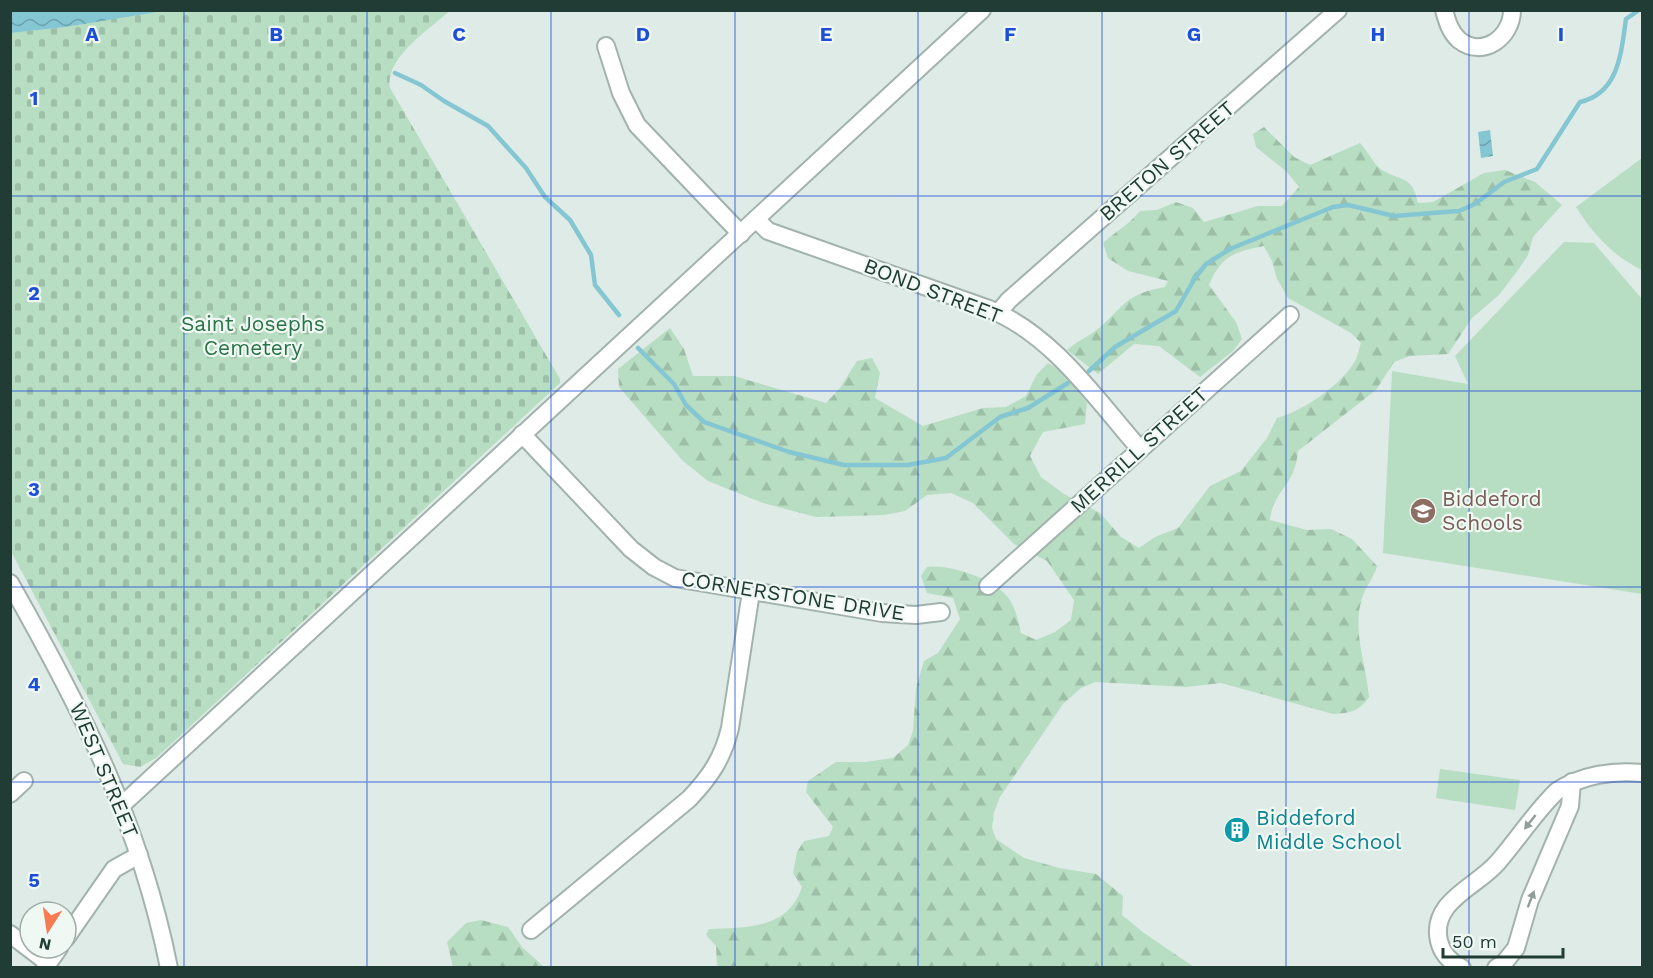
<svg xmlns="http://www.w3.org/2000/svg" width="1653" height="978" font-family="'Work Sans',sans-serif">
  <defs>
    <pattern id="forest-firs" width="22" height="20" patternUnits="userSpaceOnUse" patternTransform="scale(1.5)"><rect width="22" height="20" fill="#b7ddc2"/><path d="M5 1l3.5 6h-7zM16 11l3.5 6h-7z" fill="#9dbfa7"/></pattern>
    <pattern id="cemetery-stones" width="16" height="16" patternUnits="userSpaceOnUse" patternTransform="scale(1.5)"><rect width="16" height="16" fill="#b7ddc2"/><path d="M2 7V4a2 2 0 0 1 4 0v3zM10 15v-3a2 2 0 0 1 4 0v3z" fill="#9dbfa7"/></pattern>
    <pattern id="water-waves" width="16" height="10" patternUnits="userSpaceOnUse" patternTransform="scale(1.5)"><rect width="16" height="10" fill="#85c6d3"/><path d="M0 5q4-4 8 0t8 0" fill="none" stroke="#6ca2ac"/></pattern>
  </defs>
  <rect width="100%" height="100%" fill="#dfebe6"/>
  <!-- forest -->
  <g fill="url(#forest-firs)">
    <path d="M1264,127L1294,157L1310,165L1360,143C1367,150 1374,165 1382,170C1402,182 1412,175 1418,203L1433,202L1484,173L1505,170L1535,182L1562,205L1533,237L1528,255L1518,270L1499,295L1472,318L1448,354L1410,356L1394,362L1376,390L1298,451C1295,487 1273,490 1270,520L1307,530L1331,529L1352,539L1377,566C1374,577 1367,585 1363,595C1351,628 1366,663 1369,697C1359,711 1351,713 1333,714L1221,683L1186,687L1095,682L1081,688L1063,704L1000,797L994,812L992,828L996,839L1024,858L1059,868L1096,874L1123,896L1122,915L1144,933L1194,967H717L716,946L706,935L709,929C746,927 788,930 802,887L793,873L797,852L804,841L829,836L833,827L806,792L808,781L836,762H866L893,758L908,745L913,731L916,688L924,661L938,653L960,619L953,598L927,593L921,576L927,567C949,564 990,578 1005,594C1015,604 1018,620 1021,633L1036,640L1055,632L1071,620L1074,600L1047,561L1014,544L973,503L951,493L927,495L905,511L884,515L816,517L763,503L708,481L683,461L619,387L618,369L670,328L684,349L693,376H734L826,403L840,388L857,361L872,358L880,373L875,398L923,426L983,408L1006,407L1026,396L1037,374L1048,363L1065,373L1087,403L1085,424L1043,432L1030,456L1041,477L1064,494L1100,513L1121,537L1139,548L1155,537L1178,528L1210,486L1241,471L1267,438L1277,418C1301,412 1343,384 1355,361C1358,356 1359,348 1361,343L1351,333L1288,298L1277,279L1272,261L1264,246C1234,252 1221,256 1209,285L1236,322L1242,339L1233,351L1200,377L1159,346L1134,344L1098,374L1067,350C1076,342 1085,338 1094,332C1125,308 1121,295 1165,287L1168,281L1128,271L1108,258L1103,243C1116,231 1130,224 1140,211L1157,210L1176,202L1193,208L1204,222L1258,206H1282L1299,187L1287,172L1256,147L1253,134Z"/>
    <path d="M481,920L508,927L522,947L544,967H453L447,942L466,923Z"/>
  </g>
  <!-- cemetery -->
  <path fill="url(#cemetery-stones)" d="M163,10L450,11C429,29 384,59 390,88L560,379V383L156,758L140,767L123,764L11,551L10,33L66,27Z"/>
  <!-- pitch -->
  <g fill="#b7ddc2">
    <path d="M1642,158V270C1613,256 1593,234 1576,207Z"/>
    <path d="M1564,242L1594,243L1642,299V594L1383,553L1392,371L1468,384L1455,356Z"/>
    <path d="M1440,769L1520,780L1515,810L1436,798Z"/>
  </g>
  <!-- water -->
  <g fill="url(#water-waves)">
    <path d="M10,11L11,10L163,11L66,27L11,33Z"/>
    <path d="M1490,130L1493,156L1481,158L1478,132Z"/>
  </g>
  <g fill="none" stroke-linecap="round" stroke-linejoin="round">
    <!-- stream -->
    <g stroke="#85c6d3" stroke-width="4.5">
      <path d="M395,73L421,85L444,101L488,126L526,168L545,197L570,220L591,255L595,285L619,315"/>
      <path d="M638,348L674,384L686,405L704,422L789,452L844,465H908L946,458L1000,417L1028,408L1068,383"/>
      <path d="M1089,371L1115,347L1176,311L1195,278L1206,264L1230,249L1333,207L1348,205L1394,216L1459,211L1475,204L1504,182L1537,169L1580,102C1619,93 1621,53 1626,19L1639,10"/>
    </g>
    <!-- minor casing -->
    <g stroke="#a2b3ad" stroke-width="20">
      <g id="minor">
        <path d="M1444,10C1447,21 1450,32 1459,40C1483,59 1512,37 1512,10"/>
        <path d="M606,46L621,93L637,125L741,234"/>
        <path d="M756,219L768,231L989,309C1052,334 1096,399 1139,448"/>
        <path d="M998,313L1009,300L1338,10"/>
        <path d="M522,434L631,549L654,567L675,578L882,613L916,615L941,612"/>
        <path d="M10,583C82,710 140,823 169,968"/>
        <path d="M988,586L1290,315"/>
        <path d="M10,794L24,781"/>
        <path d="M123,804L982,10"/>
        <path d="M531,930L689,799C710,777 723,758 730,728L751,592"/>
        <path d="M10,934L48,963"/>
        <path d="M66,938L114,869L139,855"/>
        <path d="M45,968L59,948"/>
        <path d="M1462,968C1450,962 1442,954 1439,941C1430,901 1477,887 1498,862C1518,839 1535,812 1557,791C1582,775 1613,770 1642,773"/>
        <path d="M1496,968L1504,963L1516,948L1530,900L1570,806L1572,782"/>
      </g>
    </g>
    <!-- minor -->
    <use href="#minor" stroke="#fff" stroke-width="16"/>
  </g>
  <!-- one-way arrows -->
  <defs><path id="oneway-solid" d="M-6-.8H1V-3.2L6.5 0L1 3.2V.8H-6Z" transform="scale(1.5)"/></defs>
  <g fill="#909e9a">
    <use href="#oneway-solid" transform="translate(1530 822) rotate(128)"/>
    <use href="#oneway-solid" transform="translate(1531 899) rotate(-69)"/>
  </g>
  <!-- grid -->
  <path fill="none" stroke="#1d4ed8" stroke-width="1.5" stroke-opacity="0.55" d="M184,10V968M367,10V968M551,10V968M735,10V968M918,10V968M1102,10V968M1286,10V968M1469,10V968M10,196H1642M10,391H1642M10,587H1642M10,782H1642"/>
  <!-- icons -->
  <defs>
    <g id="school-disc" transform="scale(1.35)"><circle r="9.5" fill="#8d6e63" stroke="#f0f8f4"/><path d="M0-5L7-2L0 1L-7-2ZM-4 1L0 2.5L4 1V4Q0 6-4 4Z" fill="#fff"/></g>
    <g id="building-disc" transform="scale(1.35)"><circle r="9.5" fill="#0f9aa8" stroke="#f0f8f4"/><path d="M-4-6H4V6H1V3H-1V6H-4ZM-2.5-4.3h1.7v1.8h-1.7ZM.8-4.3h1.7v1.8H.8ZM-2.5-1h1.7V.8h-1.7ZM.8-1h1.7V.8H.8Z" fill="#fff"/></g>
  </defs>
  <g fill-rule="evenodd">
    <use href="#school-disc" x="1423" y="511"/>
    <use href="#building-disc" x="1237" y="830"/>
  </g>
  <g text-anchor="middle" stroke-width="4.5" stroke-linejoin="round" paint-order="stroke">
    <!-- street labels -->
    <g font-size="21" fill="#203c35" stroke="#f0f8f4">
      <text transform="translate(1167 161) rotate(-41)" y="7">BRETON STREET</text>
      <text transform="translate(933 291) rotate(21)" y="7">BOND STREET</text>
      <text transform="translate(1139 450) rotate(-42)" y="7">MERRILL STREET</text>
      <text transform="translate(793 596) rotate(9)" y="7">CORNERSTONE DRIVE</text>
      <text transform="translate(104 770) rotate(67)" y="7">WEST STREET</text>
    </g>
    <!-- park labels -->
    <g font-size="21" fill="#297446" stroke="#f0f8f4">
      <text x="253" y="331">Saint Josephs<tspan x="253" dy="24">Cemetery</tspan></text>
    </g>
    <!-- education labels -->
    <g font-size="21" fill="#785e54" stroke="#f0f8f4" text-anchor="start">
      <text x="1442" y="506">Biddeford<tspan x="1442" dy="24">Schools</tspan></text>
    </g>
    <!-- culture labels -->
    <g font-size="21" fill="#0d838f" stroke="#f0f8f4" text-anchor="start">
      <text x="1256" y="825">Biddeford<tspan x="1256" dy="24">Middle School</tspan></text>
    </g>
  </g>
  <g font-size="20" text-anchor="middle" font-weight="bold" fill="#1d4ed8" stroke="#f0f8f4" stroke-width="4.5" stroke-linejoin="round" paint-order="stroke">
    <text x="92" y="41">A</text>
    <text x="276" y="41">B</text>
    <text x="459" y="41">C</text>
    <text x="643" y="41">D</text>
    <text x="826" y="41">E</text>
    <text x="1010" y="41">F</text>
    <text x="1194" y="41">G</text>
    <text x="1378" y="41">H</text>
    <text x="1561" y="41">I</text>
    <text x="34" y="105">1</text>
    <text x="34" y="300">2</text>
    <text x="34" y="496">3</text>
    <text x="34" y="691">4</text>
    <text x="34" y="887">5</text>
  </g>
  <!-- border -->
  <rect width="1653" height="978" fill="none" stroke="#203c35" stroke-width="24"/>
  <!-- north arrow -->
  <g transform="translate(48 930) rotate(192)"><circle r="28" fill="#f0f8f4" stroke="#9dada8" stroke-width="1.5"/>
  <path d="M0-4.5L10 22L0 15L-10 22Z" fill="#f77b52"/>
  <text y="-9" font-size="16" font-weight="bold" text-anchor="middle" fill="#203c35">N</text>
  </g>
  <!-- scale -->
  <path d="M1443 948v9h120v-9" fill="none" stroke="#203c35" stroke-width="3"/>
  <text x="1452" y="948" font-size="18" fill="#203c35" stroke="#f0f8f4" stroke-width="4.5" paint-order="stroke">50 m</text>
</svg>
